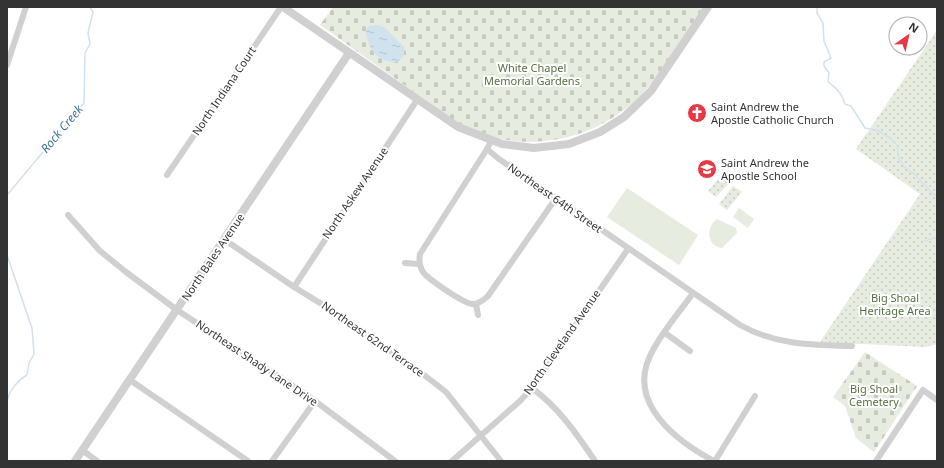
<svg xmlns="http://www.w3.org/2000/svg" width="944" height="468" font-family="'Noto Sans',sans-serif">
  <defs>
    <pattern id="cemetery-stones" width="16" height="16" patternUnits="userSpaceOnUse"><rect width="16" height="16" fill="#e6ecdf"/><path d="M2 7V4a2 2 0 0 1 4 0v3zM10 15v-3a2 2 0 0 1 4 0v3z" fill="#c6cbc0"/></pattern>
    <pattern id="park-dots" width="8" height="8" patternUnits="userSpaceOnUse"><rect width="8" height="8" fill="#e6ecdf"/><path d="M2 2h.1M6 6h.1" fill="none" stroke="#c6cbc0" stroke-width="1.8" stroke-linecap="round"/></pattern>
    <pattern id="water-ripples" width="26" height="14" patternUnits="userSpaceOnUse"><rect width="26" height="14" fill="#cfe2ee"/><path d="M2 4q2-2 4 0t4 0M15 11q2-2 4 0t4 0" fill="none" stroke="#b2c2cd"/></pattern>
  </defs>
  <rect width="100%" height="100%" fill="#fff"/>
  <!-- cemetery -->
  <g fill="url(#cemetery-stones)">
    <path d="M333,7H704C684,36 665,70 640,96C597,140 527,155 470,129C450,120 432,104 414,92C383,70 351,47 320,25Z"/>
    <path d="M865,352L917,386L874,452L856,438L845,406L833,397Z"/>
  </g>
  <!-- park -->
  <g fill="url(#park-dots)">
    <path d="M937,30V344L925,347L820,342L920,194L856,149Z"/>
    <path d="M722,175L730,182L716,197L708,191Z"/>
    <path d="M733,186L742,192L727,210L719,204Z"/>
  </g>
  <!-- pitch -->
  <g fill="#e6ecdf">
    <path d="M627,188L698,235L679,265L607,217Z"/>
    <path d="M739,208L754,219L748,228L733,217Z"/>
    <path d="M717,219L736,228L737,233L722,248C707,246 705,228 717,219Z"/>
  </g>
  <!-- water -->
  <path fill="url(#water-ripples)" d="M378,25L384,27L404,47V55L398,62C379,64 368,50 366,31L368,26Z"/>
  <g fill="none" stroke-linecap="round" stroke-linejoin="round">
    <!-- stream -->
    <g stroke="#cfe2ee" stroke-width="1.5">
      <path d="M817,7V13L823,23L824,41L831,58L824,62V66L829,73L828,81C837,91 840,89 845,104L851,106L865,128L877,130L890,138L898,146C896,160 903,168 916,175C920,183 929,186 932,194L937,195"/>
      <path d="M7,195L84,103L85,53L90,44L88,33L93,12L90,7"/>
      <path d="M925,241L937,237"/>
      <path d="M7,255L32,328L34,354L29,363L27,375C17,381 8,392 7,403"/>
    </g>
    <!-- minor -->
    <g stroke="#d0d0d0" stroke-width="6">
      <path d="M7,65L26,7"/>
      <path d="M491,141L487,149L499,159L740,325C776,345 811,345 852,346"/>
      <path d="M487,149L420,254C419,260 419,266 423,272C428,279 463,303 472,304C478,304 483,301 488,296L556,198"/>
      <path d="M167,175L281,7"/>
      <path d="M68,215L100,251L126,272L177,310L307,395L395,461"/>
      <path d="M225,240L294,287L333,311L414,367L446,392L501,461"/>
      <path d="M405,263L419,264"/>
      <path d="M294,287L417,100"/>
      <path d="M693,293C679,313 660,334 650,356C627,404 678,442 714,461"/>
      <path d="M476,304L478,315"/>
      <path d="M665,333L690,351"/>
      <path d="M130,380L248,461"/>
      <path d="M532,388C559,408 576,433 595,461"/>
      <path d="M82,450L97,461"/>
      <path d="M272,461L315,401"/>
      <path d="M452,461L520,401L532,388L628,249"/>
      <path d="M715,461L755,396"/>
      <path d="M876,461L923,390L937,400"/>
    </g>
    <!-- tertiary -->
    <g stroke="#d0d0d0" stroke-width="8">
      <path d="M283,7L458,127L502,144L534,148L569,144L600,132L624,117L651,91L708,7"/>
      <path d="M75,461L349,53"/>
    </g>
  </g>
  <!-- icons -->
  <defs>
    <g id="church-disc" transform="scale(1)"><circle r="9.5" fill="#e63946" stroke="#fff"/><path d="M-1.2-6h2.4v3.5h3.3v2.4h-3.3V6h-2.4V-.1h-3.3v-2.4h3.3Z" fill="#fff"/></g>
    <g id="school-disc" transform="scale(1)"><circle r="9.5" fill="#e63946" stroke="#fff"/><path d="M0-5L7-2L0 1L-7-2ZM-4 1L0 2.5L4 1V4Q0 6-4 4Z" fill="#fff"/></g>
  </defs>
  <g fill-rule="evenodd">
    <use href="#church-disc" x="697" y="113"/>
    <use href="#school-disc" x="707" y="169"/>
  </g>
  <g text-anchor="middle" stroke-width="4" stroke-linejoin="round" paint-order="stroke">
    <!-- park labels -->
    <g font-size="11" fill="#56703f" stroke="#fff">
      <text x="532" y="72">White Chapel<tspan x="532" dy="13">Memorial Gardens</tspan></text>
      <text x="895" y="302">Big Shoal<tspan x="895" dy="13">Heritage Area</tspan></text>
      <text x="874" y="393">Big Shoal<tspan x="874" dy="13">Cemetery</tspan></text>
    </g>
    <!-- street labels -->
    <g font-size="11" fill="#333" stroke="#fff">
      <text transform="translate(224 91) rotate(-56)" y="4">North Indiana Court</text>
      <text transform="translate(355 193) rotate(-56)" y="4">North Askew Avenue</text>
      <text transform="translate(555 198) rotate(35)" y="4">Northeast 64th Street</text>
      <text transform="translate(213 257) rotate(-56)" y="4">North Bales Avenue</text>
      <text transform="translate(373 339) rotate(35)" y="4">Northeast 62nd Terrace</text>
      <text transform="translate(562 342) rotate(-55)" y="4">North Cleveland Avenue</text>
      <text transform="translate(257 363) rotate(34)" y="4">Northeast Shady Lane Drive</text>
    </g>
    <!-- poi labels -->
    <g font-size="11" fill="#333" stroke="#fff" text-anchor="start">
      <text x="711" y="111">Saint Andrew the<tspan x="711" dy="13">Apostle Catholic Church</tspan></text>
      <text x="721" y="167">Saint Andrew the<tspan x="721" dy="13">Apostle School</tspan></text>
    </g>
    <!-- water labels -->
    <g font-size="12" font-style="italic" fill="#3f7597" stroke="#fff">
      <text transform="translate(62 129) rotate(-50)" y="4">Rock Creek</text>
    </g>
  </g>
  <!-- border -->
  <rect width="944" height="468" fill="none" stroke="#333333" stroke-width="16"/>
  <!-- north arrow -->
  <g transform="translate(908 36) rotate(34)"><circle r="19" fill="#ffffff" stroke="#adadad"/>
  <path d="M0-3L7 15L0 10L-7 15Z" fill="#e63946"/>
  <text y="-6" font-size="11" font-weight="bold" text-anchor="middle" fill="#333333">N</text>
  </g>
</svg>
